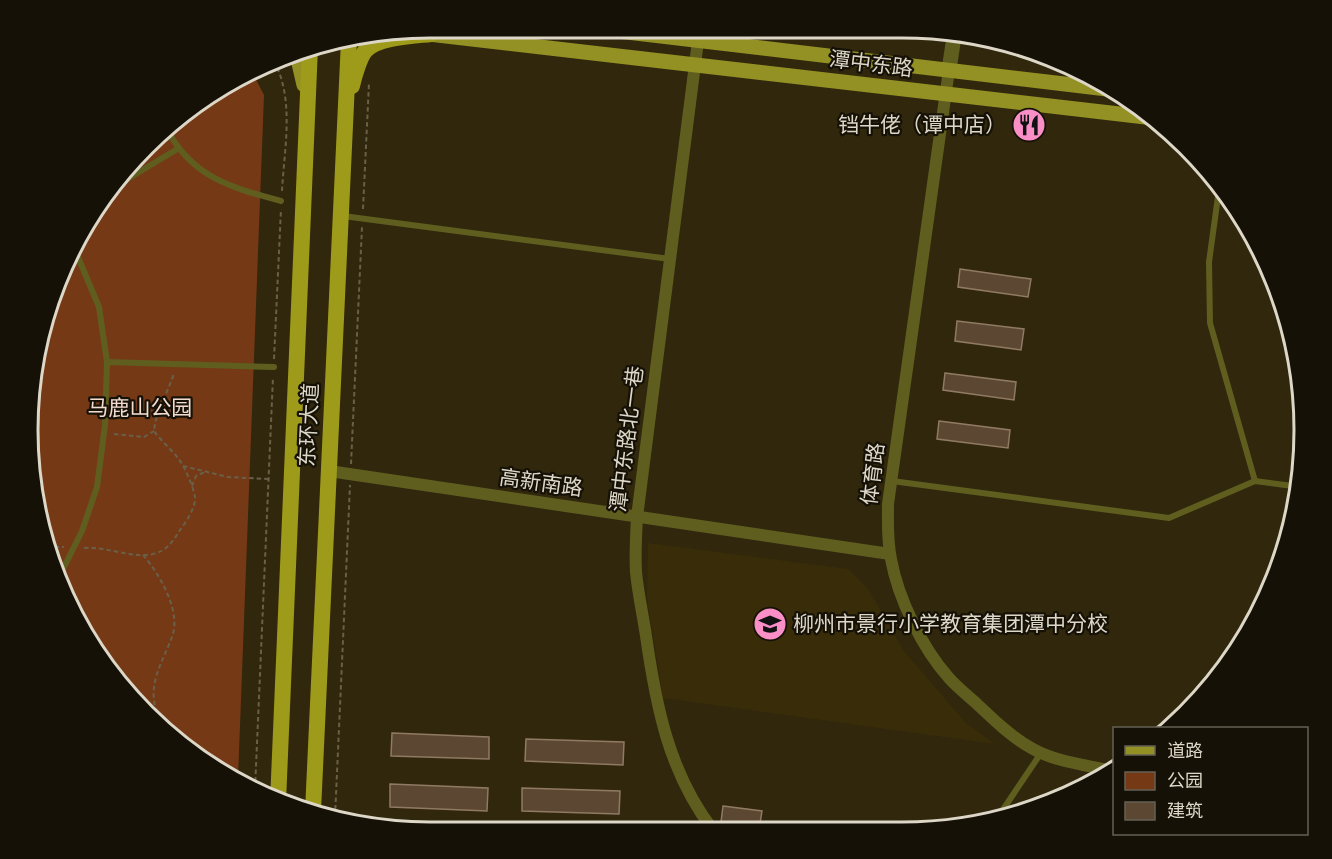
<svg xmlns="http://www.w3.org/2000/svg" width="1332" height="859" font-family="'Asap Condensed','Noto Sans SC',sans-serif">
  <rect width="100%" height="100%" fill="#31270d"/>
  <!-- built -->
  <path fill="#392c09" d="M648,543L848,569L869,590L904,651L966,723L995,744L663,698L647,598Z"/>
  <!-- green -->
  <path fill="#763916" d="M252,72L264,95L238,778L164,732L95,653L41,533L28,404L48,300L110,184L206,95Z"/>
  <!-- building -->
  <g fill="#5c4832" stroke="#907a63" stroke-width="1.5">
    <path d="M960,269L1031,279L1028,297L958,287Z"/>
    <path d="M957,321L1024,329L1021,350L955,341Z"/>
    <path d="M945,373L1016,382L1014,400L943,390Z"/>
    <path d="M939,421L1010,430L1008,448L937,439Z"/>
    <path d="M392,733L489,737V759L391,756Z"/>
    <path d="M526,739L624,742L623,765L525,761Z"/>
    <path d="M390,784L488,788L487,811L390,807Z"/>
    <path d="M522,788L620,791L619,814L522,811Z"/>
    <path d="M723,806L762,811L759,830H720Z"/>
  </g>
  <g fill="none" stroke-linecap="round" stroke-linejoin="round">
    <!-- path -->
    <g stroke="#69604a" stroke-width="2" stroke-dasharray="4.5 3" stroke-linecap="butt">
      <path d="M274,61C295,100 284,150 282,191"/>
      <path d="M363,209L369,83"/>
      <path d="M274,359L281,209"/>
      <path d="M114,434L144,437L154,431"/>
      <path d="M351,464L362,227"/>
      <path d="M183,466L228,477L268,479"/>
      <path d="M192,486L196,476L205,472"/>
      <path d="M47,547H64"/>
      <path d="M84,548C107,546 131,559 153,554C167,551 173,541 180,530C186,522 196,507 195,497C193,486 185,467 178,458C171,449 161,441 154,431C156,410 168,393 174,373"/>
      <path d="M143,555C159,573 180,609 173,634C166,655 151,677 154,700C155,710 161,721 163,731"/>
      <path d="M255,789L273,377"/>
      <path d="M335,817L350,485"/>
    </g>
    <!-- service -->
    <g stroke="#5f5e1f" stroke-width="6">
      <path d="M168,131C193,178 233,188 281,201"/>
      <path d="M1220,182L1209,262L1210,323L1255,481"/>
      <path d="M106,192L179,148"/>
      <path d="M343,216L670,259"/>
      <path d="M75,250L99,307L107,362"/>
      <path d="M892,481L1169,518L1255,481L1300,487"/>
      <path d="M60,575L82,531L97,487L105,425L107,362L274,367"/>
      <path d="M996,820L1041,753"/>
    </g>
    <!-- minor -->
    <g stroke="#5f5e1f" stroke-width="12">
      <path d="M698,41L637,517C636,535 635,554 636,572C638,594 643,615 646,636C656,706 669,773 713,830"/>
      <path d="M949,70L888,504C888,522 887,541 891,559C898,598 922,648 949,678C957,687 967,695 976,703C994,720 1011,737 1033,749C1056,762 1087,765 1113,771"/>
      <path d="M329,471L890,554"/>
    </g>
    <!-- tertiary -->
    <path stroke="#5f5e1f" stroke-width="15" d="M949,70L955,30"/>
    <!-- primary -->
    <g stroke="#939123" stroke-width="15">
      <path d="M593,28L1107,89"/>
      <path d="M420,33L1154,118"/>
      <path d="M296,50L304,85"/>
    </g>
    <!-- trunk -->
    <g stroke="#9e9b1a" stroke-width="16">
      <path d="M352,86C354,77 360,56 366,50C379,37 413,36 431,34"/>
      <path d="M278,802L310,47"/>
      <path d="M313,811L349,40"/>
    </g>
  </g>
  <!-- icons -->
  <defs>
    <g id="restaurant-disc" transform="scale(1.725)"><circle r="9.5" fill="#fa8fc8" stroke="#151106"/><path d="M-5-6h1v4h1v-4h1v4h1v-4h1v5L-1.5 .5V6h-2V.5L-5-1ZM5-6V6H3V1.5H1.5Q1.5-4 5-6Z" fill="#111"/></g>
    <g id="school-disc" transform="scale(1.725)"><circle r="9.5" fill="#fa8fc8" stroke="#151106"/><path d="M0-5L7-2L0 1L-7-2ZM-4 1L0 2.5L4 1V4Q0 6-4 4Z" fill="#111"/></g>
  </defs>
  <g fill-rule="evenodd">
    <use href="#restaurant-disc" x="1029" y="125"/>
    <use href="#school-disc" x="770" y="624"/>
  </g>
  <g text-anchor="middle" stroke-width="4.5" stroke-linejoin="round" paint-order="stroke">
    <!-- street labels -->
    <g font-size="21" fill="#ddd7c8" stroke="#151106">
      <text transform="translate(871 64) rotate(7)" y="7">潭中东路</text>
      <text transform="translate(309 425) rotate(-87)" y="7">东环大道</text>
      <text transform="translate(627 439) rotate(-83)" y="7">潭中东路北一巷</text>
      <text transform="translate(873 474) rotate(-83)" y="7">体育路</text>
      <text transform="translate(541 483) rotate(8)" y="7">高新南路</text>
    </g>
    <!-- poi labels -->
    <g font-size="21" fill="#ddd7c8" stroke="#151106" text-anchor="end">
      <text x="1006" y="132">铛牛佬（谭中店）</text>
      <text x="793" y="631" text-anchor="start">柳州市景行小学教育集团潭中分校</text>
    </g>
    <!-- park labels -->
    <g font-size="21" fill="#f3dbd0" stroke="#151106">
      <text x="140" y="415">马鹿山公园</text>
    </g>
  </g>
  <!-- crop -->
  <path d="M0 0H1332V859H0ZM430 38H902A392 392 0 0 1 1294 430V430A392 392 0 0 1 902 822H430A392 392 0 0 1 38 430V430A392 392 0 0 1 430 38Z" fill="#151106" fill-rule="evenodd"/>
  <path fill="none" stroke="#ddd7c8" stroke-width="3" d="M430 38H902A392 392 0 0 1 1294 430V430A392 392 0 0 1 902 822H430A392 392 0 0 1 38 430V430A392 392 0 0 1 430 38Z"/>
  <!-- legend -->
  <rect x="1113" y="727" width="195" height="108" fill="#151106" stroke="#656054" stroke-width="1.5"/>
  <rect x="1125" y="746" width="30" height="9" fill="#939123" stroke="#656054" stroke-width="1.5"/>
  <text x="1167" y="757" font-size="18" fill="#ddd7c8">道路</text>
  <rect x="1125" y="772" width="30" height="18" fill="#763916" stroke="#656054" stroke-width="1.5"/>
  <text x="1167" y="787" font-size="18" fill="#ddd7c8">公园</text>
  <rect x="1125" y="802" width="30" height="18" fill="#5c4832" stroke="#656054" stroke-width="1.5"/>
  <text x="1167" y="817" font-size="18" fill="#ddd7c8">建筑</text>
</svg>
